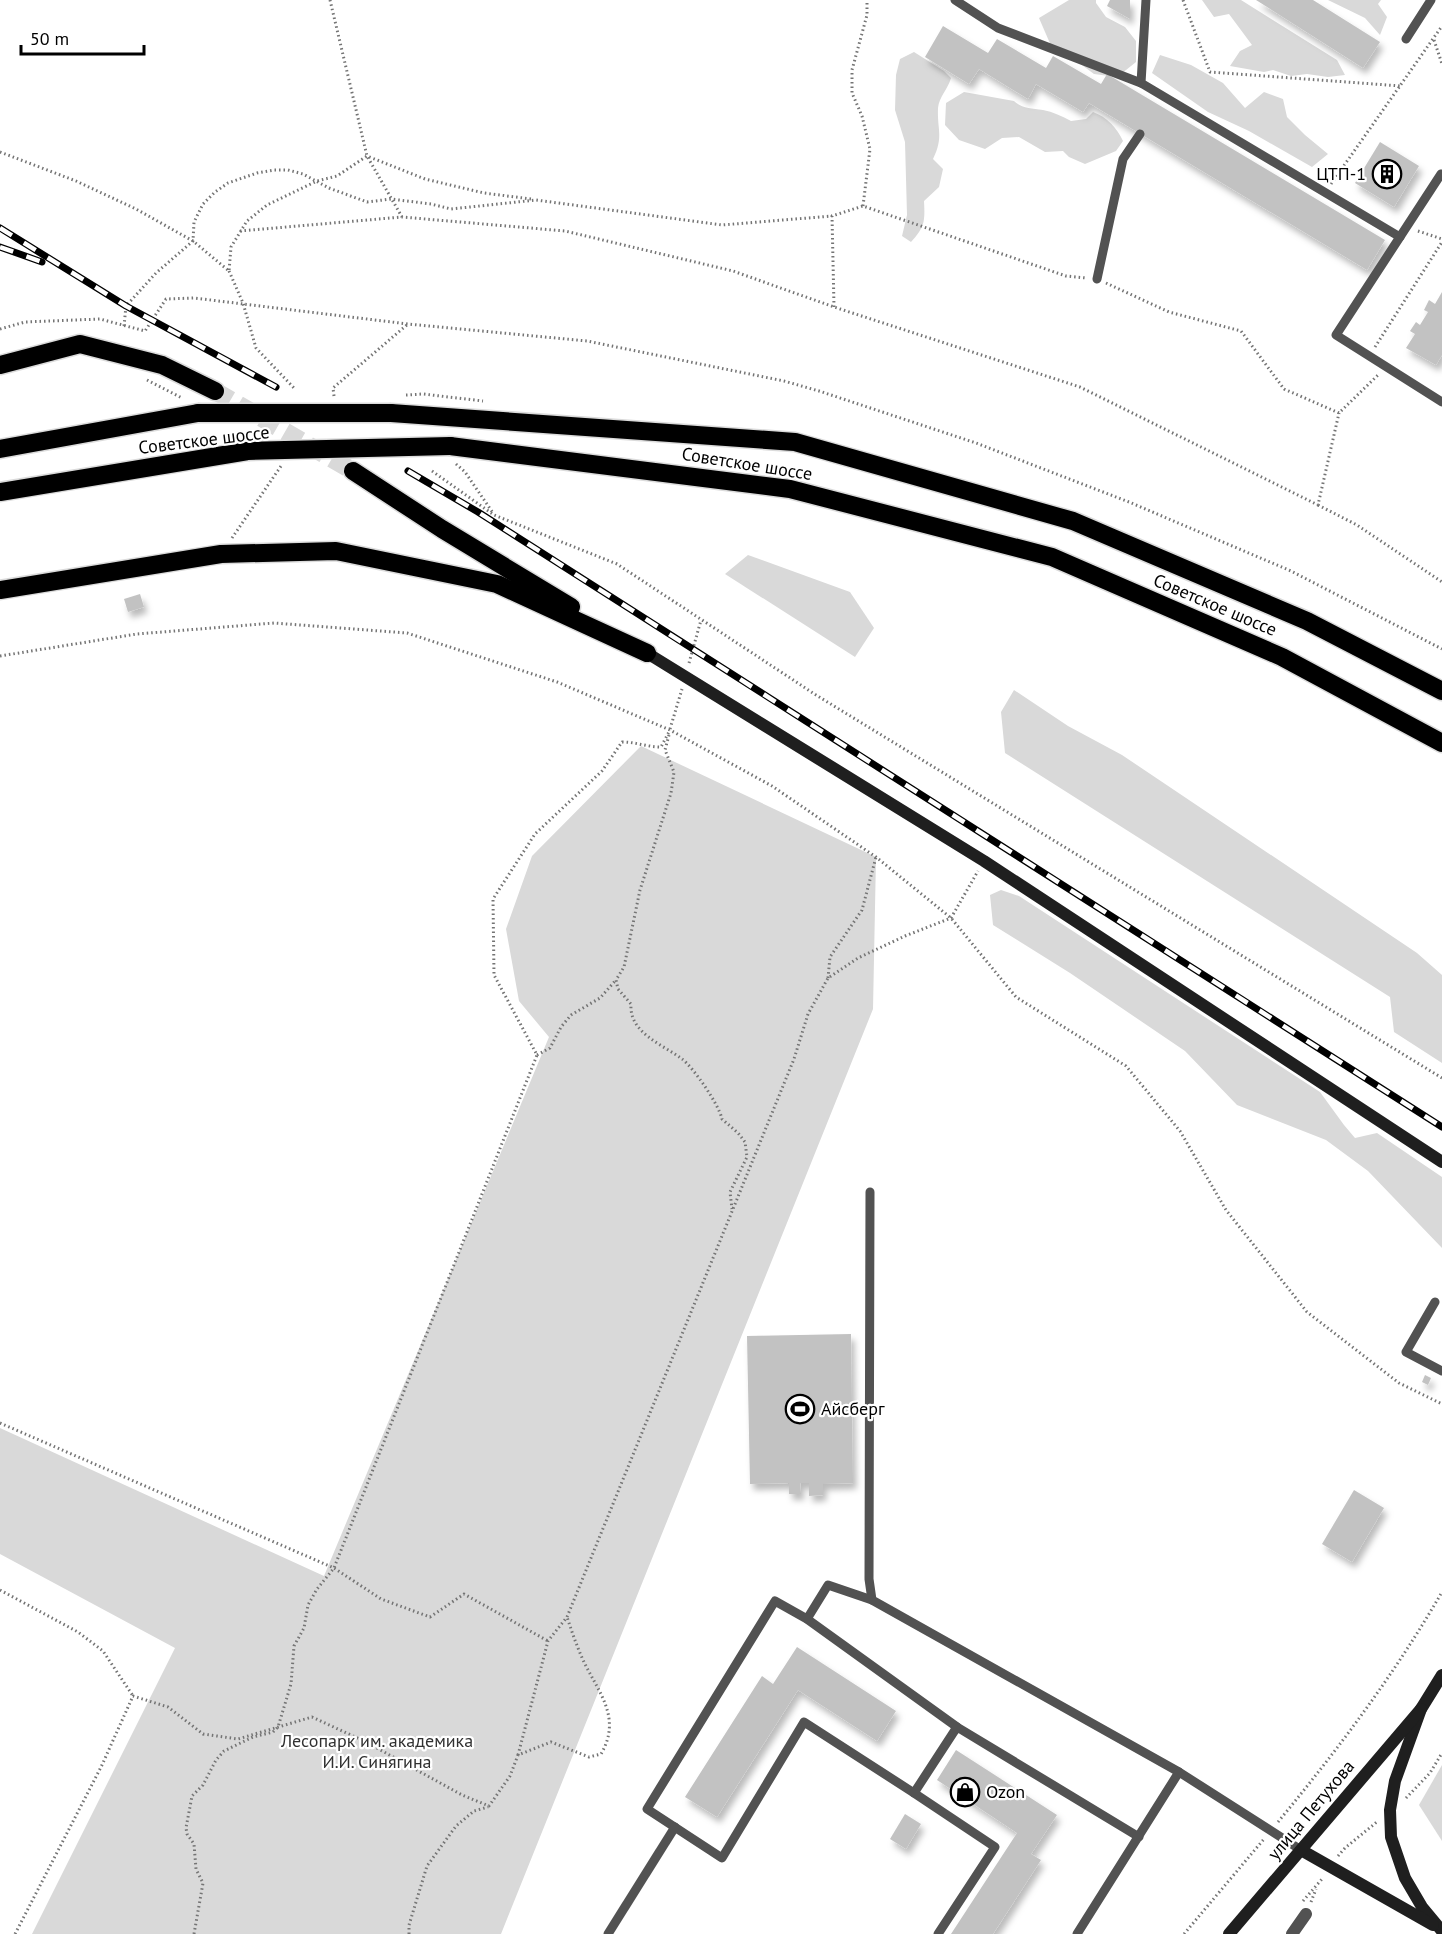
<svg xmlns="http://www.w3.org/2000/svg" width="1442" height="1934" font-family="'PT Sans',sans-serif">
  <defs>
    <filter id="shadow"><feDropShadow dx="3.5" dy="6" stdDeviation="3" flood-color="#0004"/></filter>
  </defs>
  <rect width="100%" height="100%" fill="#fff"/>
  <!-- green -->
  <g fill="#d9d9d9">
    <path d="M1069,0H1096V3L1106,17L1125,27L1136,41V62L1121,74L1109,76L1094,74L1071,57L1055,55L1039,18Z"/>
    <path d="M1202,0H1241L1337,60L1345,75L1328,77L1307,74L1291,76L1273,70L1264,72L1230,66L1240,51L1252,45L1229,14L1214,17Z"/>
    <path d="M1328,0H1381L1378,4L1387,17L1380,35L1365,18Z"/>
    <path d="M914,52L944,71L951,78C948,89 939,97 938,108C937,130 944,137 933,159L943,169L939,187L924,201C925,221 925,227 911,242L902,236L907,215L905,142L895,110L896,75L900,59Z"/>
    <path d="M1160,55L1191,65L1223,83L1245,108L1264,92L1283,99L1287,117L1305,135L1328,154L1312,167L1249,131L1208,112L1152,73Z"/>
    <path d="M964,92L1014,101C1023,109 1031,108 1043,110C1053,112 1062,116 1071,121L1086,119L1093,112C1107,117 1117,128 1123,141L1116,151L1085,164L1069,157L1063,151L1045,152L1019,137L1002,138L985,149L959,140L945,125L946,103Z"/>
    <path d="M748,555L850,592L874,628L855,657L725,574Z"/>
    <path d="M1014,690L1068,726L1122,755L1417,953L1442,975V1063L1394,1032L1390,997L1005,753L1001,712Z"/>
    <path d="M641,746L876,857L873,1009L501,1934H32L175,1648L0,1554V1428L324,1576L549,1037L519,1001L506,929L532,856Z"/>
    <path d="M1001,890L1019,896L1320,1092L1344,1125L1355,1138L1377,1133L1442,1177V1248L1368,1171L1326,1140L1237,1105L1185,1051L1070,973L993,925L990,895Z"/>
    <path d="M1442,1765V1841L1419,1805Z"/>
  </g>
  <!-- building -->
  <g fill="#c2c2c2" filter="url(#shadow)">
    <path d="M1110,0H1130V19L1107,6Z"/>
    <path d="M1256,0H1313L1380,42L1363,68Z"/>
    <path d="M943,26L988,53L997,39L1046,68L1053,56L1101,84L1107,74L1385,240L1367,270L1089,103L1083,112L1036,84L1028,99L979,69L969,84L925,57Z"/>
    <path d="M1380,142L1419,166L1394,207L1355,183Z"/>
    <path d="M1442,292V355L1436,365L1406,348L1415,334L1410,331L1416,322L1420,325L1428,312L1424,310L1429,300L1435,304Z"/>
    <path d="M140,594L144,607L128,612L124,599Z"/>
    <path d="M851,1334L853,1483L823,1484V1495L809,1496V1483H800L801,1494H789V1483L750,1484L747,1336Z"/>
    <path d="M1425,1375L1431,1378L1428,1385L1422,1382Z"/>
    <path d="M1354,1490L1384,1508L1352,1562L1322,1544Z"/>
    <path d="M797,1647L896,1711L877,1741L798,1690L717,1817L685,1797L762,1676L773,1684Z"/>
    <path d="M956,1750L1057,1815L1031,1854L1041,1860L993,1934H951L1017,1833L937,1780Z"/>
    <path d="M905,1814L921,1824L906,1849L890,1839Z"/>
  </g>
  <g fill="none" stroke-linecap="round" stroke-linejoin="round">
    <!-- highway-tunnel -->
    <path stroke="#d9d9d9" stroke-width="18" stroke-dasharray="18 9" stroke-linecap="butt" d="M215,391L353,471"/>
    <!-- highway casing -->
    <g stroke="#dbdbdb" stroke-width="21">
      <g id="highway">
        <path d="M0,365L80,344L162,365L215,391"/>
        <path d="M391,413L795,442L1073,521L1307,621L1442,691"/>
        <path d="M450,446L790,489L1052,557L1282,657L1442,743"/>
        <path d="M0,449L198,413"/>
        <path d="M353,471L442,529L571,607"/>
        <path d="M0,492L248,451"/>
        <path d="M0,590L221,554L336,551L497,584L647,653"/>
      </g>
    </g>
    <!-- path -->
    <g stroke="#747474" stroke-width="3" stroke-dasharray="1.5 3" stroke-linecap="butt">
      <path d="M330,0L367,156L402,217"/>
      <path d="M1183,0L1210,72L1401,86"/>
      <path d="M1434,40L1442,64"/>
      <path d="M0,152L76,181L136,209L193,241L229,271L231,247L247,221L267,205L317,181L337,176L367,156L425,179L484,193L531,199"/>
      <path d="M1331,184L1442,26"/>
      <path d="M863,206L870,149L862,116L852,93V70L867,15V0"/>
      <path d="M240,231L402,217L565,231L733,271L834,307L1080,387L1318,505L1339,413"/>
      <path d="M1418,231L1442,239"/>
      <path d="M229,271L243,303L256,348L294,388"/>
      <path d="M1106,283L1169,312L1241,331L1284,389L1339,413L1378,375"/>
      <path d="M834,307L832,216L863,206L1066,276L1086,278"/>
      <path d="M124,326L126,306L156,273L193,241L194,222L203,204L215,192L228,183L257,173L274,170H288L303,174L329,188L367,202L391,199L431,204L451,209L536,200L722,225L832,216"/>
      <path d="M0,329L25,322L100,319L145,331L166,299L194,298L408,324L587,341L784,381L819,391L976,443L1129,502L1291,571L1442,649"/>
      <path d="M1375,347L1442,242"/>
      <path d="M147,380L182,398"/>
      <path d="M406,395L423,394L483,401"/>
      <path d="M334,396L333,388L408,324"/>
      <path d="M456,464L465,472L493,513"/>
      <path d="M432,471L494,515L617,564L816,695L1442,1078"/>
      <path d="M1318,505L1357,525L1442,582"/>
      <path d="M232,538L281,466"/>
      <path d="M0,656L137,634L274,623L407,633L557,682L670,730L772,786L876,857L951,918L1016,997L1126,1066L1180,1131L1226,1210L1307,1312L1399,1383L1442,1404"/>
      <path d="M689,663L701,620"/>
      <path d="M670,729L682,689"/>
      <path d="M669,735L665,750L674,772L671,793L640,890L624,967L616,980L618,989L631,1004C629,1033 662,1044 682,1059C694,1068 719,1105 722,1119L738,1133L745,1142L747,1157L730,1192L732,1209"/>
      <path d="M828,978L830,957L862,910L876,857"/>
      <path d="M537,1055L550,1048L561,1027L571,1015L600,998L616,980"/>
      <path d="M0,1423L334,1568L381,1599L430,1617L464,1594L548,1641"/>
      <path d="M0,1590L78,1632L103,1651L133,1696"/>
      <path d="M518,1755L548,1641L567,1617L794,1059L808,1014L828,978L858,958L905,936L951,918L978,871"/>
      <path d="M1406,1798L1430,1773L1442,1753"/>
      <path d="M1278,1822C1339,1748 1394,1675 1442,1592"/>
      <path d="M1338,1856L1345,1848L1378,1821"/>
      <path d="M1303,1901L1322,1879"/>
      <path d="M1311,1902L1316,1889"/>
      <path d="M15,1934L102,1765L133,1696L168,1707L203,1734L238,1739L312,1717L366,1742L462,1795L489,1806L510,1776L518,1755L551,1742L589,1757L601,1754C622,1718 599,1693 584,1662C577,1647 572,1632 567,1617"/>
      <path d="M194,1934L203,1883L196,1869L194,1844L187,1834L186,1828L192,1796L203,1785L216,1760L224,1751L253,1737L273,1732L278,1727L291,1684L294,1646L304,1628L308,1605L317,1589L334,1568L537,1055L494,975L493,899L535,834L602,771L622,742C636,742 647,747 661,747L670,730"/>
      <path d="M409,1934V1925L427,1866L456,1826L474,1811L488,1807"/>
      <path d="M1184,1934L1264,1839"/>
    </g>
    <!-- lane -->
    <g stroke="#525252" stroke-width="9">
      <path d="M955,0L998,28L1141,83"/>
      <path d="M1146,0L1141,83L1400,237"/>
      <path d="M1406,39L1431,0"/>
      <path d="M1441,174L1336,335L1442,402"/>
      <path d="M1097,279L1123,159L1140,134"/>
      <path d="M870,1192L869,1579L872,1600L1179,1772L1301,1850"/>
      <path d="M1435,1302L1406,1352L1442,1371"/>
      <path d="M807,1619L828,1585L872,1600"/>
      <path d="M914,1793L804,1722L722,1858L647,1809L775,1601L807,1619L957,1727"/>
      <path d="M608,1934L675,1827"/>
      <path d="M938,1934L995,1847L914,1793L957,1727L1139,1837"/>
      <path d="M1077,1934L1179,1772"/>
    </g>
    <!-- street -->
    <path stroke="#525252" stroke-width="12" d="M1292,1934L1306,1914"/>
    <!-- secondary -->
    <g stroke="#1f1f1f" stroke-width="12">
      <path d="M647,653L984,861L1442,1162"/>
      <path d="M1442,1675L1421,1709L1395,1781L1390,1810L1391,1837L1405,1878L1422,1907L1442,1931"/>
      <path d="M1301,1850L1433,1925"/>
      <path d="M1229,1934L1421,1709"/>
    </g>
    <!-- highway -->
    <use href="#highway" stroke="#000" stroke-width="18"/>
    <!-- rail casing -->
    <g stroke="#000" stroke-width="7">
      <g id="rail">
        <path d="M0,228L126,306L276,387"/>
        <path d="M0,247L42,262"/>
        <path d="M408,471L478,512L1442,1127"/>
      </g>
    </g>
    <!-- rail -->
    <use href="#rail" stroke="#fff" stroke-width="4.5" stroke-dasharray="14" stroke-linecap="butt"/>
    <!-- highway-bridge casing -->
    <g stroke="#dbdbdb" stroke-width="21" stroke-linecap="butt">
      <g id="highway-bridge">
        <path d="M198,413H391"/>
        <path d="M248,451L450,446"/>
      </g>
    </g>
    <!-- highway-bridge -->
    <use href="#highway-bridge" stroke="#000" stroke-width="18"/>
  </g>
  <!-- icons -->
  <defs>
    <g id="building-ring" transform="scale(1.5)"><circle r="9.5" fill="#fff" stroke="#000" stroke-width="1.5"/><path d="M-4-6H4V6H1V3H-1V6H-4ZM-2.5-4.3h1.7v1.8h-1.7ZM.8-4.3h1.7v1.8H.8ZM-2.5-1h1.7V.8h-1.7ZM.8-1h1.7V.8H.8Z" fill="#000"/></g>
    <g id="stadium-ring" transform="scale(1.5)"><circle r="9.5" fill="#fff" stroke="#000" stroke-width="1.5"/><path d="M0-5a6.5 5 0 1 0 0 10a6.5 5 0 1 0 0-10ZM-3.5-1.8h7v3.6h-7Z" fill="#000"/></g>
    <g id="shop-ring" transform="scale(1.5)"><circle r="9.5" fill="#fff" stroke="#000" stroke-width="1.5"/><path d="M-5-2.5h2.3a2.7 3.5 0 0 1 5.4 0H5L5.5 6h-11ZM-1.5-2.5h3a1.5 2.3 0 0 0-3 0Z" fill="#000"/></g>
  </defs>
  <g fill-rule="evenodd">
    <use href="#building-ring" x="1387" y="174"/>
    <use href="#stadium-ring" x="800" y="1409"/>
    <use href="#shop-ring" x="965" y="1792"/>
  </g>
  <g text-anchor="middle" stroke-width="4.5" stroke-linejoin="round" paint-order="stroke">
    <!-- poi labels -->
    <g font-size="18" fill="#000" stroke="#fff" text-anchor="start">
      <text x="1366" y="180" text-anchor="end">ЦТП-1</text>
      <text x="821" y="1415">Айсберг</text>
      <text x="986" y="1798">Ozon</text>
    </g>
    <!-- street labels -->
    <g font-size="18" fill="#000" stroke="#fff">
      <text transform="translate(204 440) rotate(-7)" y="6">Советское шоссе</text>
      <text transform="translate(747 464) rotate(9)" y="6">Советское шоссе</text>
      <text transform="translate(1215 605) rotate(23)" y="6">Советское шоссе</text>
      <text transform="translate(1311 1810) rotate(-50)" y="6">улица Петухова</text>
    </g>
    <!-- park labels -->
    <g font-size="18" fill="#303030" stroke="#fff">
      <text x="377" y="1747">Лесопарк им. академика<tspan x="377" dy="21">И.И. Синягина</tspan></text>
    </g>
  </g>
  <!-- scale -->
  <path d="M21 45v9h123v-9" fill="none" stroke="#000000" stroke-width="3"/>
  <text x="30" y="45" font-size="18" fill="#000000" stroke="#ffffff" stroke-width="4.5" paint-order="stroke">50 m</text>
</svg>
